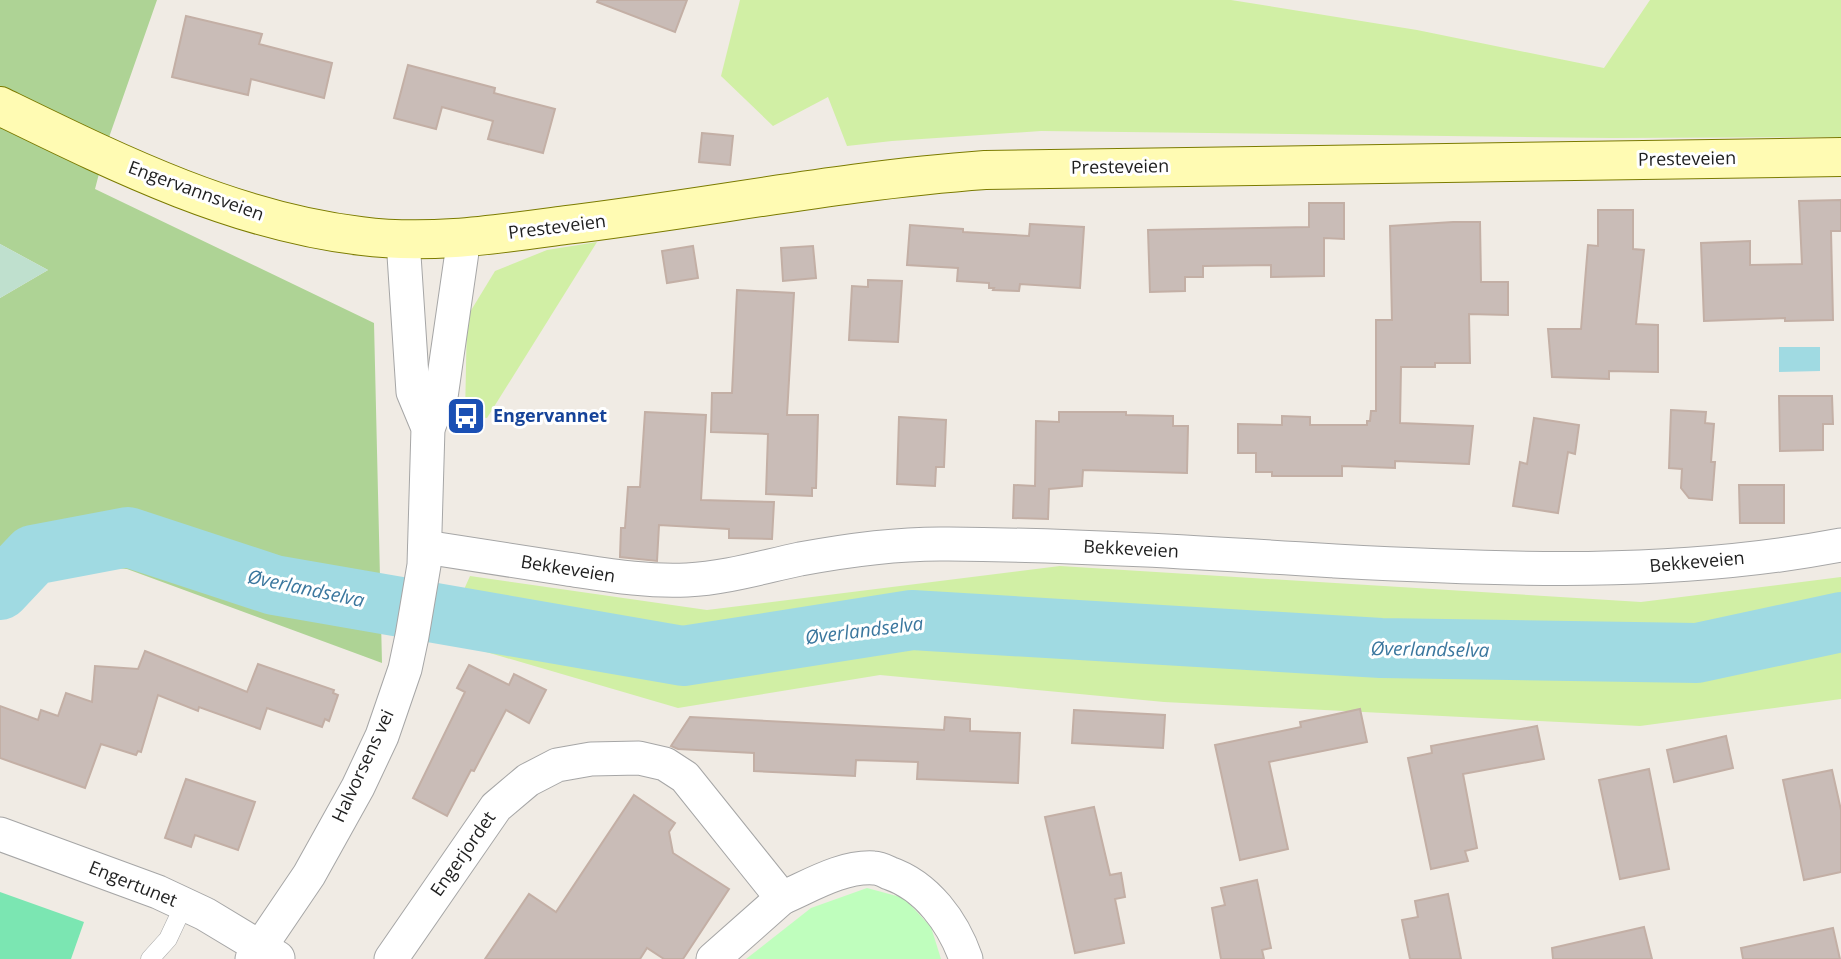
<svg xmlns="http://www.w3.org/2000/svg" width="1841" height="959" font-family="'Open Sans',sans-serif">
  <rect width="100%" height="100%" fill="#f0ebe4"/>
  <!-- grass -->
  <g fill="#d1efa5">
    <path d="M740,0H1231L1417,30L1604,68L1650,0H1841V137L1611,138L1041,131L892,141L847,146L828,97L773,126L721,76Z"/>
    <path d="M597,242L487,418L465,416L467,317L495,271L547,250Z"/>
    <path d="M1060,566L1641,602L1841,577V699L1640,726L1164,702L880,675L678,708L442,639L470,576L707,610Z"/>
  </g>
  <!-- forest -->
  <path fill="#aed395" d="M0,0H157L107,143L95,189L374,323L382,663L127,569L72,564L0,605V298L48,270L0,244Z"/>
  <!-- wetland -->
  <path fill="#bfe0ce" d="M0,244L48,270L0,298Z"/>
  <!-- park -->
  <path fill="#bffebd" d="M867,888L904,898L931,927L941,959H746L811,908Z"/>
  <!-- pitch -->
  <path fill="#7be6b2" d="M0,892L84,922L71,959H0Z"/>
  <!-- water -->
  <path fill="#a0dae2" d="M1779,347H1820V371L1779,372Z"/>
  <g fill="none" stroke-linecap="round" stroke-linejoin="round">
    <!-- river -->
    <path stroke="#a0dae2" stroke-width="60" d="M0,590L33,555L128,537L274,585L683,656L912,620L1381,648L1697,653L1841,622"/>
  </g>
  <!-- building -->
  <g fill="#c9bcb7" stroke="#c3afa5" stroke-width="2">
    <path d="M598,0H687L675,32L597,2Z"/>
    <path d="M186,16L262,34L259,44L332,63L324,98L251,79L248,95L172,77Z"/>
    <path d="M408,65L495,88L494,93L555,109L543,153L488,139L493,121L442,107L436,129L394,118Z"/>
    <path d="M702,133L733,136L730,165L699,162Z"/>
    <path d="M1841,200V231H1831L1833,320L1785,321V318L1704,321L1701,243L1750,241V265L1802,264L1799,201Z"/>
    <path d="M1309,203H1344V239L1324,238V276L1271,277V265L1203,266V277H1185V291L1150,292L1148,230L1309,227Z"/>
    <path d="M1598,210H1633V249L1644,250L1636,324L1658,325V372L1609,371V379L1552,377L1548,329H1581L1588,245L1598,246Z"/>
    <path d="M1453,222H1480L1481,282H1508V315L1469,314L1470,363H1435V367H1401L1400,423L1473,426L1469,464L1395,461V468L1342,466V476H1272V472H1256V453H1238V424L1282,425V416L1310,417V425H1367V421H1370L1371,411H1376V320H1392L1390,226Z"/>
    <path d="M1030,224L1084,227L1080,288L1020,284L1019,291L993,290L994,288H989V283L957,281L958,268L907,265L910,225L963,229V232L1029,236Z"/>
    <path d="M693,246L698,278L667,283L662,251Z"/>
    <path d="M813,246L816,278L783,281L781,248Z"/>
    <path d="M868,280L902,281L898,342L849,340L852,286L868,287Z"/>
    <path d="M737,290L794,293L787,415H818L816,488H812V496L766,494L768,434L711,432L712,393H732Z"/>
    <path d="M1779,396H1832L1833,424H1823V450L1780,451Z"/>
    <path d="M1671,410L1706,412L1705,423L1714,424L1711,462H1715L1712,500L1689,498L1681,488L1682,469L1669,468Z"/>
    <path d="M645,412L706,415L701,500L774,502L772,539L729,538V529L659,525L657,561L620,557L621,528H625L628,487H640Z"/>
    <path d="M1059,412H1126V415L1173,416V426H1188L1187,473L1083,470L1082,486L1049,489L1048,519L1013,518L1014,485L1035,486L1036,421L1059,422Z"/>
    <path d="M899,417L946,420L944,467H936L935,486L897,484Z"/>
    <path d="M1534,418L1579,425L1575,454L1568,452L1558,513L1513,506L1520,462L1527,464Z"/>
    <path d="M1739,485H1784V523H1740Z"/>
    <path d="M145,651L247,692L258,664L334,690L333,693L338,695L329,721L325,719L322,727L267,708L260,729L199,707L198,711L158,695L141,752L138,751L136,755L101,744L85,788L0,758V706L38,720L41,710L58,716L66,693L92,702L95,666L138,669Z"/>
    <path d="M469,665L509,685L514,674L546,690L529,723L506,710L474,771L471,770L447,816L413,798L465,692L457,688Z"/>
    <path d="M1360,709L1367,742L1269,762L1288,849L1240,860L1215,745L1301,727L1300,722Z"/>
    <path d="M1074,710L1165,715L1163,748L1072,743Z"/>
    <path d="M690,717L944,730L945,717L970,719V731L1020,733L1018,783L917,779L918,762L856,760L855,776L754,771V753L678,749L671,746Z"/>
    <path d="M1537,726L1544,759L1463,774L1477,848L1465,851L1468,861L1431,869L1408,758L1432,753L1431,746Z"/>
    <path d="M1726,736L1733,768L1674,782L1667,750Z"/>
    <path d="M1649,769L1669,869L1620,879L1599,780Z"/>
    <path d="M1832,770L1841,810V872L1804,880L1783,780Z"/>
    <path d="M186,779L255,802L238,850L195,835L191,847L165,838Z"/>
    <path d="M634,795L675,823L669,832L673,853L729,889L683,959H664L647,948L640,959H485L529,894L556,912Z"/>
    <path d="M1094,807L1110,875L1121,873L1125,897L1115,899L1124,943L1075,953L1045,817Z"/>
    <path d="M1257,880L1271,948L1262,950L1264,959H1221L1212,908L1225,905L1221,888Z"/>
    <path d="M1448,894L1461,959H1410L1402,920L1418,917L1415,901Z"/>
    <path d="M1644,927L1652,959H1553L1552,948Z"/>
    <path d="M1833,928L1840,959H1743L1741,948Z"/>
  </g>
  <g fill="none" stroke-linecap="round" stroke-linejoin="round">
    <!-- service casing -->
    <g stroke="#a6a6a6" stroke-width="19">
      <path id="service" d="M150,959L168,939L184,905"/>
    </g>
    <!-- minor casing -->
    <g stroke="#a6a6a6" stroke-width="35">
      <g id="minor">
        <path d="M428,428L441,397L464,238"/>
        <path d="M425,547C472,554 519,562 567,569C607,575 646,582 687,580C726,578 762,567 800,559C848,550 900,543 949,544C1078,545 1206,553 1335,561C1503,570 1674,577 1841,545"/>
        <path d="M0,834L158,892L205,914L278,958"/>
        <path d="M252,959L309,875L358,787L382,736L405,669L412,636L424,565L428,428L413,392L403,240"/>
        <path d="M391,959L496,807L528,780L557,765L591,759L639,758L665,764L685,777L782,898C810,886 842,866 874,868C879,868 885,871 889,873C927,886 953,922 966,959"/>
        <path d="M713,959L782,898"/>
      </g>
    </g>
    <!-- secondary casing -->
    <g stroke="#7b7b00" stroke-width="40">
      <path id="secondary" d="M0,106C115,162 233,221 361,236C430,245 498,234 566,225C706,208 845,180 985,170L1841,157"/>
    </g>
    <!-- service -->
    <use href="#service" stroke="#fff" stroke-width="18"/>
    <!-- minor -->
    <use href="#minor" stroke="#fff" stroke-width="33"/>
    <!-- secondary -->
    <use href="#secondary" stroke="#fffbb3" stroke-width="38"/>
  </g>
  <!-- icons -->
  <defs>
    <g id="bus-square" transform="scale(2.0125)"><rect x="-9" y="-9" width="18" height="18" rx="4" fill="#1a4fb4" stroke="#fff"/><path d="M-5-6H5V4H4V6H2V4H-2V6H-4V4H-5ZM-3.5-4V0h7V-4ZM-3.5 1.2v1.5H-2V1.2ZM2 1.2v1.5H3.5V1.2Z" fill="#fff"/></g>
  </defs>
  <g fill-rule="evenodd">
    <use href="#bus-square" x="466" y="416"/>
  </g>
  <g text-anchor="middle" stroke-width="6" stroke-linejoin="round" paint-order="stroke">
    <!-- street labels -->
    <g font-size="18" fill="#1f1f1f" stroke="#fff">
      <text transform="translate(1687 159) rotate(-1)" y="6">Presteveien</text>
      <text transform="translate(1120 167) rotate(-1)" y="6">Presteveien</text>
      <text transform="translate(196 191) rotate(20)" y="6">Engervannsveien</text>
      <text transform="translate(557 227) rotate(-7)" y="6">Presteveien</text>
      <text transform="translate(1131 549) rotate(3)" y="6">Bekkeveien</text>
      <text transform="translate(1697 562) rotate(-5)" y="6">Bekkeveien</text>
      <text transform="translate(568 569) rotate(9)" y="6">Bekkeveien</text>
      <text transform="translate(363 766) rotate(-65)" y="6">Halvorsens vei</text>
      <text transform="translate(463 854) rotate(-55)" y="6">Engerjordet</text>
      <text transform="translate(133 884) rotate(22)" y="6">Engertunet</text>
    </g>
    <!-- transit labels -->
    <g font-size="18" font-weight="bold" fill="#164399" stroke="#fff" text-anchor="start">
      <text x="493" y="422">Engervannet</text>
    </g>
    <!-- water labels -->
    <g font-size="19" font-style="italic" fill="#3b779e" stroke="#fff">
      <text transform="translate(306 588) rotate(12)" y="7">Øverlandselva</text>
      <text transform="translate(864 630) rotate(-7)" y="7">Øverlandselva</text>
      <text transform="translate(1430 649) rotate(1)" y="7">Øverlandselva</text>
    </g>
  </g>
</svg>
